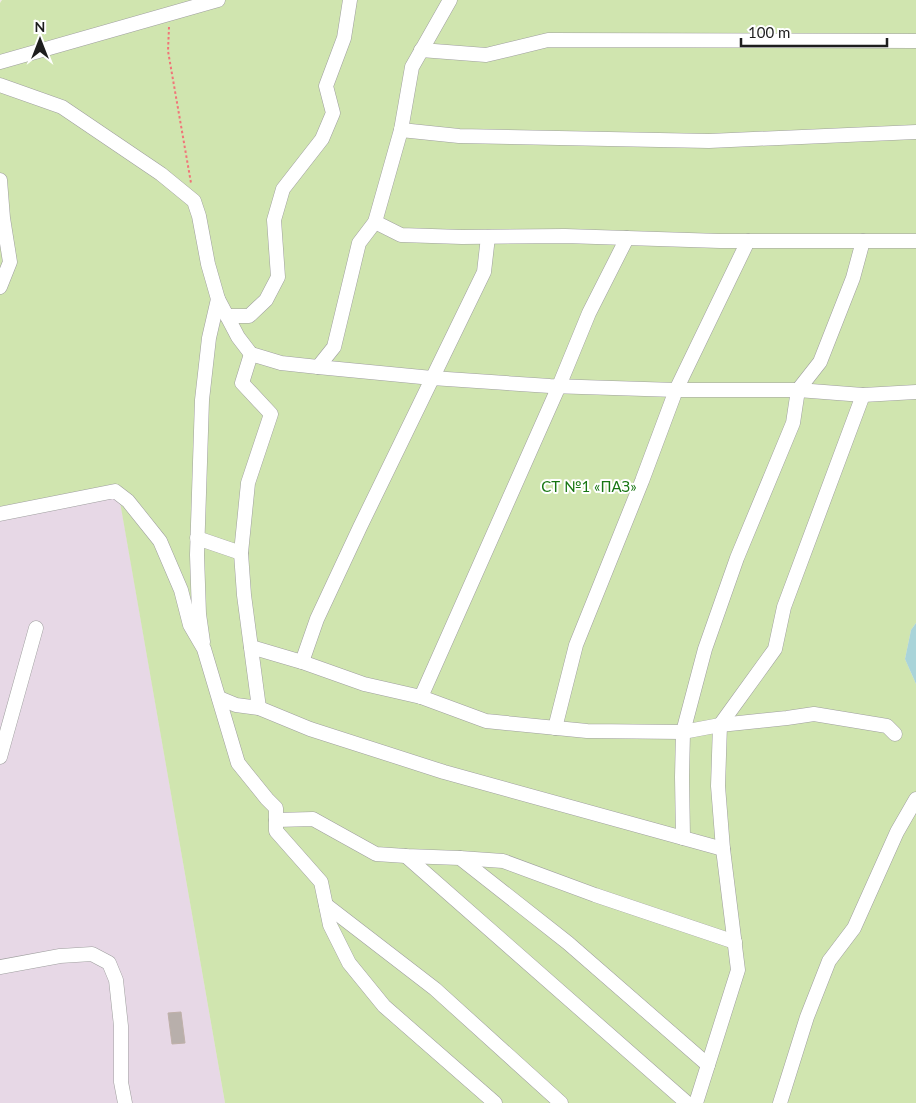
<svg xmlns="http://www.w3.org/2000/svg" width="916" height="1103" font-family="Lato,sans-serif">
  <rect width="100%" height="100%" fill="#efeae5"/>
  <!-- industrial -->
  <path fill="#e7d8e6" d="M112,496L120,501L225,1103H0V519Z"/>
  <!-- grass -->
  <path fill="#d0e5af" d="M2,0H916V623L911,630L905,659L916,684V1103H225L120,502L112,496L0,519V3Z"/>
  <!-- water -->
  <path fill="#a9d4d9" d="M916,623V684L905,659L911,630Z"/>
  <!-- building -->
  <path fill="#b8afab" stroke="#bfb0a9" d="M181,1012L185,1043L172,1044L168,1013Z"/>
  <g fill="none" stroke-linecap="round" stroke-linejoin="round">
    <!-- minor casing -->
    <g stroke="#9f9f9f" stroke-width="15">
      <g id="minor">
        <path d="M421,50L486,55L548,40L916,41"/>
        <path d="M0,62L218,0"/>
        <path d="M0,85L62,107L161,174L194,201L199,216L208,264L218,299L238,337L251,354L281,363L318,367L432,378L550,386L676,390H798L863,395L916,392"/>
        <path d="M401,130L459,136L709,141L916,132"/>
        <path d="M0,180L3,218L10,262L0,287"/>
        <path d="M375,222L401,235L462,237L565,236L720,241H916"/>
        <path d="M227,316H249L266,300L278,277L274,220L283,189L322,139L333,113L326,86L344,38L350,0"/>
        <path d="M251,354L242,383L271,414L248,483L241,553L244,595L259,708"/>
        <path d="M318,367L334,347L359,243L375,222L401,130L412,67L450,0"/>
        <path d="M0,514L115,491L128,501L160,541L181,590L190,625L204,649L238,763L267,799L276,808V831L321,882L330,925L349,963L384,1006L495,1103"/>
        <path d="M197,538L241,553"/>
        <path d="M203,642L199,614L197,555L202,400L209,338L218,299"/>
        <path d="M251,647L302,662L364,684L421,697L486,721L587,731L683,732L720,725L787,718L814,714L887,726L895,734"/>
        <path d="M302,662L317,619L360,527L484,272L488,237"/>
        <path d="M421,697L559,386L589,313L627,238"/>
        <path d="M219,698L236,705L259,708L310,729L444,772L723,849"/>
        <path d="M555,728L576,645L642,481L676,390L748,241"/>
        <path d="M0,757L36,628"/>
        <path d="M276,820L313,819L376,854L406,856L460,858L568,943L708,1065"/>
        <path d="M683,838L682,777L683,732L705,649L737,558L793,423L798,390L820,362L853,278L863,241"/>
        <path d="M406,856L687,1103"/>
        <path d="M460,858L503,861L595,895L735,942"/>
        <path d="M326,905L435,989L561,1103"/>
        <path d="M0,967L60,956L92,954L109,963L116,980L121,1026V1082L125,1103"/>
        <path d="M696,1103L738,970L723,849L718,786L720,725L775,649L784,607L863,395"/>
        <path d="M780,1103L807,1017L829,961L854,928L897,832L916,799"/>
      </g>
    </g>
    <!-- path -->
    <path stroke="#f07578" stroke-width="2" stroke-dasharray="2.5 2.5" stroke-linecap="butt" d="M169,27L168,51L191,183"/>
    <!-- minor -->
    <use href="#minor" stroke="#fff" stroke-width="14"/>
  </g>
  <g text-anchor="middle" stroke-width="4" stroke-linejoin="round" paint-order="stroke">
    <!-- park labels -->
    <g font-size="15" fill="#187613" stroke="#fff">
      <text x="589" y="492">СТ №1 «ПАЗ»</text>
    </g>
  </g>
  <!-- north arrow -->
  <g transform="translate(40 40)" stroke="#ffffff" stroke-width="4" paint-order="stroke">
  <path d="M0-4L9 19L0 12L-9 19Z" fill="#1e1e1e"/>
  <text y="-8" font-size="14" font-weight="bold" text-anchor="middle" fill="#1e1e1e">N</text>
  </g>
  <!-- scale -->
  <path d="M741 38v8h146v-8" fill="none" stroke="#1e1e1e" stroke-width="2.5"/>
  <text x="748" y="38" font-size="15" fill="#1e1e1e" stroke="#ffffff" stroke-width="4" paint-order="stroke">100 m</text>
</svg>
